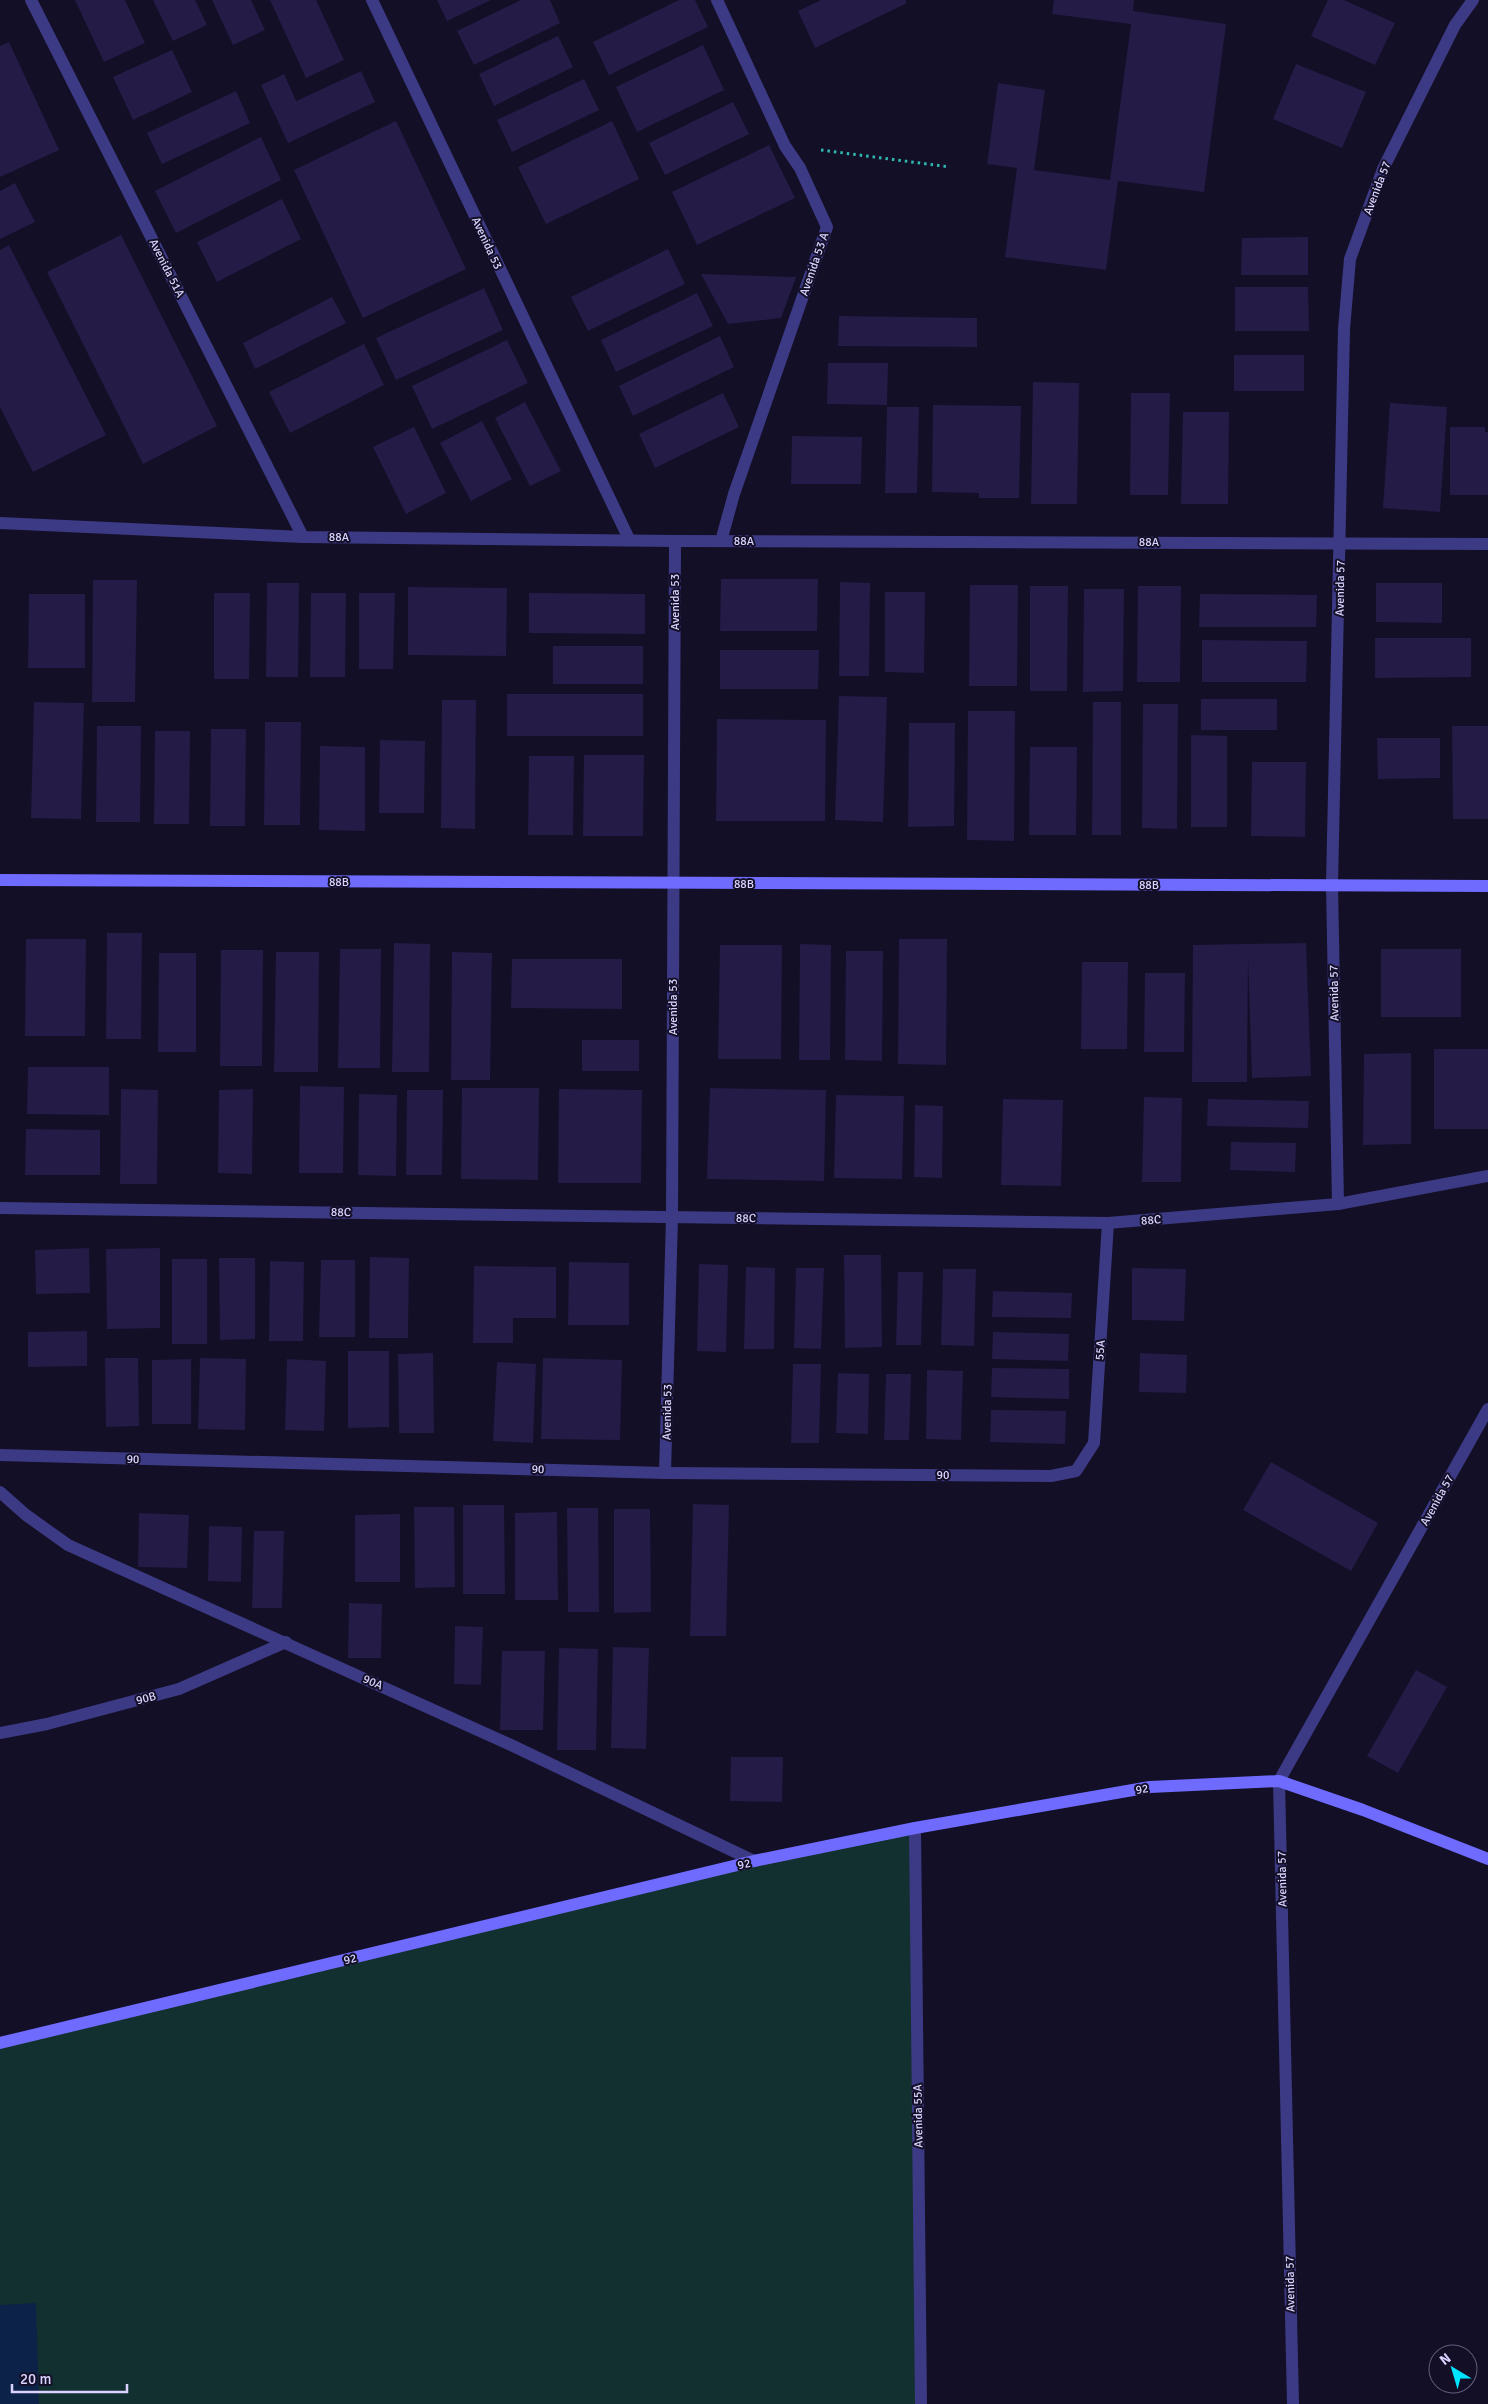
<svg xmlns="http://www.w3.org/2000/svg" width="1488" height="2404" font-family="Signika,sans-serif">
  <rect width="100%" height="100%" fill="#130f26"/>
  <!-- green -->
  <path fill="#12302f" d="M915,1828L921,2404H0V2043Z"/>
  <!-- water -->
  <path fill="#0c2248" d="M36,2303L39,2404H0V2305Z"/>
  <!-- building -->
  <g fill="#241b47">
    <path d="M75,0H125L145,43L104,62Z"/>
    <path d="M153,0H195L207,25L173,41Z"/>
    <path d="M212,0H251L265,30L233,45Z"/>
    <path d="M270,0H316L344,60L306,78Z"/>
    <path d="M437,0H491L447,21Z"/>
    <path d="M521,0H550L560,23L474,65L457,31Z"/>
    <path d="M679,0H695L708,27L609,75L593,42Z"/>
    <path d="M821,0H905L907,3L815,48L798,11Z"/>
    <path d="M1054,0H1134L1133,11L1226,24L1204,192L1118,181L1106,270L1005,257L1017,168L987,164L998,83L1045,90L1034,170L1110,180L1131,24L1052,14Z"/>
    <path d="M1328,0H1344L1395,23L1375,65L1311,36Z"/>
    <path d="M558,36L573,67L494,106L479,74Z"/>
    <path d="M9,42L59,150L0,177V46Z"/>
    <path d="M703,45L724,90L637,132L616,87Z"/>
    <path d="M172,50L192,92L133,120L113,77Z"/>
    <path d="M1296,64L1366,92L1342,148L1273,119Z"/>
    <path d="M361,71L375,102L288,143L261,85L284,74L296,101Z"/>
    <path d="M584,79L599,110L512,152L497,120Z"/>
    <path d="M236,91L250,123L162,164L147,133Z"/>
    <path d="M733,102L749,134L665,175L649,143Z"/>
    <path d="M396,121L466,269L363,318L294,170Z"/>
    <path d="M612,121L639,179L546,224L518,167Z"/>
    <path d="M261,137L281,180L176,233L155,191Z"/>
    <path d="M769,145L795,198L697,245L672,192Z"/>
    <path d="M15,183L35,222L0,239V191Z"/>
    <path d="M282,199L301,239L217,282L197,242Z"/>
    <path d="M121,235L217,426L143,464L47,272Z"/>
    <path d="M1308,237V275H1241L1242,238Z"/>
    <path d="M9,245L106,435L33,472L0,407V250Z"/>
    <path d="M668,249L685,284L588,331L571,297Z"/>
    <path d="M701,274L796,277L781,318L728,324Z"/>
    <path d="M1235,287H1308L1309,331H1235Z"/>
    <path d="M484,288L503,330L396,380L376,338Z"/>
    <path d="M697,293L713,326L616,372L601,340Z"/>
    <path d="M332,297L346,323L255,369L243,343Z"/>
    <path d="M839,316L977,318V347L838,346Z"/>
    <path d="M720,336L734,367L633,416L619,386Z"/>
    <path d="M507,340L528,383L432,429L412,386Z"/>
    <path d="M364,344L384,385L290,433L269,392Z"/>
    <rect x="1234" y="355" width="70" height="36"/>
    <path d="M828,363H888L887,405L827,404Z"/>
    <path d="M1033,382L1079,383L1077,504H1031Z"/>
    <path d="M723,393L739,427L655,468L639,434Z"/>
    <path d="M1131,393H1170L1168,495H1130Z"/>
    <path d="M525,402L561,471L530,486L495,418Z"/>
    <path d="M1390,403L1447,407L1440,512L1383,508Z"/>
    <path d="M933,405L1021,406L1019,498H979V493L932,492Z"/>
    <path d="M887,407H919L917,493H885Z"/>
    <path d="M1183,412H1229L1228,504H1181Z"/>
    <path d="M482,421L512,479L471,501L440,443Z"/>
    <path d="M414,427L446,493L406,514L373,447Z"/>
    <path d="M1450,427H1485V432H1488V495H1450Z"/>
    <path d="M792,436L862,437L861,484H791Z"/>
    <path d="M721,579H818L817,631H720Z"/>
    <path d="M93,580H137L135,702H92Z"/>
    <path d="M840,582L870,583L869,676H839Z"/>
    <path d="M267,583H299L298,677H266Z"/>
    <path d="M1376,583H1442V623L1376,622Z"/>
    <path d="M970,585H1018L1017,686H969Z"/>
    <path d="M1030,586H1068L1067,691H1030Z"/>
    <path d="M1138,586H1181L1180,682H1137Z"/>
    <path d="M408,587L507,588L506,656L408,655Z"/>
    <path d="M1084,589H1124L1123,691L1083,692Z"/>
    <path d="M885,592H925L924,673L885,672Z"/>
    <path d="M214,593H250L249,679H214Z"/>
    <path d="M311,593H346L345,677H310Z"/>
    <path d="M359,593H395L393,669H359Z"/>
    <path d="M529,593L645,594V634L529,633Z"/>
    <path d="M29,594H85V668H28Z"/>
    <path d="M1200,594L1317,595L1316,627H1199Z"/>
    <path d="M1375,638H1471V677L1375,678Z"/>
    <path d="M1202,640L1307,641L1306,682H1202Z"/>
    <rect x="553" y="646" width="90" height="38"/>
    <path d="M720,650H819L818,689H720Z"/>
    <rect x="507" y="694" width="136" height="42"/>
    <path d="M839,696L887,697L883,822L835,820Z"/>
    <rect x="1201" y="699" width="76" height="31"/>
    <path d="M442,700H476L475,829L441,828Z"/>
    <path d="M34,702L84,703L81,819L31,818Z"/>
    <path d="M1093,702H1121V835H1092Z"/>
    <path d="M1143,704H1178L1177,829L1142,828Z"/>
    <path d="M968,711H1015L1014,841L967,840Z"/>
    <path d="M717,719L826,720L825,821H716Z"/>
    <path d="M265,722H301L300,825H264Z"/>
    <path d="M909,723H955L954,826L908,827Z"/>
    <path d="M97,726H141L140,822H96Z"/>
    <path d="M1452,726H1488V819H1453Z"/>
    <path d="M211,729H246L245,826H210Z"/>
    <path d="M155,731H190L189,824H154Z"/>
    <path d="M1191,735L1227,736V827H1191Z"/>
    <path d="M1377,738H1440V778L1378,779Z"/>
    <path d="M380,740L425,741L424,813H379Z"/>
    <path d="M320,746L365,747V831L319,830Z"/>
    <path d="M1030,747H1077L1076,835H1029Z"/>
    <path d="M584,755H644L643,836H583Z"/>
    <path d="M529,756H574L573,835H528Z"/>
    <path d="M1252,762H1306L1305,837L1251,836Z"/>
    <path d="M107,933H142L141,1039H106Z"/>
    <path d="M26,939H86L85,1036H25Z"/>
    <path d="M899,939H947L946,1065L898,1064Z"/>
    <path d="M394,943L430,944L429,1072H392Z"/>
    <path d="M1306,943L1311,1076L1252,1078L1248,958L1247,1082H1192L1193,945Z"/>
    <path d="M800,944L831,945L830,1060H799Z"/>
    <path d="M720,945H782L781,1059H718Z"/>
    <path d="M340,949H381L380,1068H338Z"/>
    <rect x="1381" y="949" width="80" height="68"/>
    <path d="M221,950H263L262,1066H220Z"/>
    <path d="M846,951H883L882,1061L845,1060Z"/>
    <path d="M276,952H319L318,1072H274Z"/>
    <path d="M452,952L492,953L490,1080H451Z"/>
    <path d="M159,953H196V1052H158Z"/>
    <path d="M512,959H622V1009L511,1008Z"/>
    <path d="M1082,962H1128L1127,1049H1081Z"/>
    <path d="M1145,973H1185L1184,1052H1144Z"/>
    <rect x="582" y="1040" width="57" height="31"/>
    <rect x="1434" y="1049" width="54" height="80"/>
    <path d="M1411,1053V1144L1363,1145L1364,1054Z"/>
    <path d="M28,1067H109V1115L27,1114Z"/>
    <path d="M300,1086L344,1087L343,1173H299Z"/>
    <path d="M462,1088H539L538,1180L461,1179Z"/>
    <path d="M710,1088L826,1090L824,1181L707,1179Z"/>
    <path d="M121,1089L158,1090L157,1184H120Z"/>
    <path d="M253,1089L252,1174L218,1173L219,1090Z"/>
    <path d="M559,1089L642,1090L641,1183H558Z"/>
    <path d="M407,1090H443L442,1175H406Z"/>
    <path d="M359,1094L397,1095L396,1176L358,1175Z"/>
    <path d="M836,1095L904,1096L902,1179L834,1178Z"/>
    <path d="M1144,1097L1182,1098L1181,1182H1142Z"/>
    <path d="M1003,1099L1063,1100L1061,1186L1001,1185Z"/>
    <path d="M1208,1099L1309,1101L1308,1128L1207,1126Z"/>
    <path d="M915,1105L943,1106L942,1178L914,1177Z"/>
    <path d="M26,1129L100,1130V1175H25Z"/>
    <path d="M1231,1142L1296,1143L1295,1172L1230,1170Z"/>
    <path d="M89,1248L90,1293L36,1294L35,1250Z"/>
    <path d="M160,1248V1328L107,1329L106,1249Z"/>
    <path d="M844,1255H881L882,1347L845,1348Z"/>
    <path d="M370,1257L409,1258L408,1338H369Z"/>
    <path d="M219,1258H255V1339L220,1340Z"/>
    <rect x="172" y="1259" width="35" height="85"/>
    <path d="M321,1260H355V1337H319Z"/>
    <path d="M270,1261L304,1262L303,1341H269Z"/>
    <path d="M569,1262L629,1263V1325H568Z"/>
    <path d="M699,1264L728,1265L726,1352L697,1351Z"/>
    <path d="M474,1266L556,1267V1318H513V1343H473Z"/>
    <path d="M746,1267L775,1268L774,1349H744Z"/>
    <path d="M796,1268H824L821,1349L794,1348Z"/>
    <path d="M1132,1268L1186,1269L1184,1321L1132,1320Z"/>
    <path d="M943,1269H976L974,1346L941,1345Z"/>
    <path d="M898,1272H923L921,1345H896Z"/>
    <path d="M993,1291L1072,1293L1071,1318L992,1317Z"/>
    <path d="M87,1331V1366L28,1367V1332Z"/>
    <path d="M993,1332L1069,1334L1068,1361L992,1359Z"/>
    <path d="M348,1351H389V1427L348,1428Z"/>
    <path d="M433,1353L434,1433H399L398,1354Z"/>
    <path d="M1140,1353L1187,1355L1186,1393L1139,1392Z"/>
    <path d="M105,1358H138L139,1426L106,1427Z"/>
    <path d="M200,1358L246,1359L245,1430L198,1429Z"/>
    <path d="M543,1358L622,1360L620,1440L541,1439Z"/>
    <path d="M191,1359V1424H152V1360Z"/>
    <path d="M287,1359L326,1361L324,1431L285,1430Z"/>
    <path d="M497,1362L536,1364L533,1443L493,1441Z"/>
    <path d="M793,1364H821L819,1443H791Z"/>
    <path d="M992,1368L1069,1369V1399L991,1397Z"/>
    <path d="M927,1370L963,1371L961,1440L926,1439Z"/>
    <path d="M838,1373L869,1374L868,1434L836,1433Z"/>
    <path d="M886,1374H911L909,1440H884Z"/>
    <path d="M991,1410L1066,1411L1065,1444L990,1442Z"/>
    <path d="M1271,1462L1378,1523L1351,1571L1243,1510Z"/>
    <path d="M693,1504L729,1505L726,1636H690Z"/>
    <path d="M463,1505H504L505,1594H463Z"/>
    <path d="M414,1507H454L455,1587L415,1588Z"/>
    <path d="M567,1508H598L599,1612H568Z"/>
    <path d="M614,1509H650L651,1612L614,1613Z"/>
    <path d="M557,1512L558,1600H515V1513Z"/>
    <path d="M139,1513L189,1515L187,1568L138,1567Z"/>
    <path d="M400,1514V1582H355V1515Z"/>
    <path d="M209,1526L242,1527L241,1582L208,1581Z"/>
    <path d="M254,1531H284L282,1608H252Z"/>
    <path d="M349,1603L382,1604L381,1658H348Z"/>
    <path d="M455,1626L483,1627L481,1685L454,1684Z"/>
    <path d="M613,1647L649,1648L646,1749L611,1748Z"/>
    <path d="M559,1648L598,1649L596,1750H557Z"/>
    <path d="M502,1651H545L543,1730H500Z"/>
    <path d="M1416,1670L1447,1687L1398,1773L1367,1756Z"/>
    <path d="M731,1757H783L782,1802L730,1801Z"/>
  </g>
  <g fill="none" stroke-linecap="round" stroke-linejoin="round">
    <!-- path -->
    <path stroke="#2fb8b0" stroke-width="3" stroke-dasharray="2.5 4" stroke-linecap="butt" d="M821,150L950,167"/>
    <!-- street -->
    <g stroke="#3d3a85" stroke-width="12">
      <path d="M31,0L303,537"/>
      <path d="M372,0L629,539"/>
      <path d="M717,0L785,146L800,168L827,227L734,494L721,541"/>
      <path d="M0,523L303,537L675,541L1488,544"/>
      <path d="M1338,1204L1332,885L1344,329L1350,259L1383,169L1455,25L1473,0"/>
      <path d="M0,1208L1108,1223L1338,1204L1488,1176"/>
      <path d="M0,1455L665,1473L1051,1476L1076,1471L1094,1443L1108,1223"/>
      <path d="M665,1473L672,1217L675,541"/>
      <path d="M0,1492L26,1515L68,1545L511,1745L754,1861"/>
      <path d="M0,1733L47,1724L179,1689L286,1642"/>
      <path d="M915,1828L921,2404"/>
      <path d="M1293,2404L1279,1781L1488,1409"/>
    </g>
    <!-- secondary -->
    <g stroke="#6f6bff" stroke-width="12">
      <path d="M0,880L1488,886"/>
      <path d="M0,2043L754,1861L915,1828L1150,1787L1279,1781L1363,1810L1488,1859"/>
    </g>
  </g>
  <g text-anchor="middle" stroke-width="4" stroke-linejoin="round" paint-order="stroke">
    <!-- street labels -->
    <g font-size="12" fill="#d9d4ff" stroke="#130f26">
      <text transform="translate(1377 188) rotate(-69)" y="4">Avenida 57</text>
      <text transform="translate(487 243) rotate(65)" y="4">Avenida 53</text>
      <text transform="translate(814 264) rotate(-71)" y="4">Avenida 53 A</text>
      <text transform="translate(167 268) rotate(63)" y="4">Avenida 51A</text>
      <text x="339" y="541">88A</text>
      <text x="744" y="545">88A</text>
      <text x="1149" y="546">88A</text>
      <text transform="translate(1340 588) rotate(-89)" y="4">Avenida 57</text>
      <text transform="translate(675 602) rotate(-90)" y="4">Avenida 53</text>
      <text x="339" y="886">88B</text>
      <text x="744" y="888">88B</text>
      <text x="1149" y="889">88B</text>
      <text transform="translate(1334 993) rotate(-91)" y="4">Avenida 57</text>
      <text transform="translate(673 1007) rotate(-90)" y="4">Avenida 53</text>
      <text transform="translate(341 1212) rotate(1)" y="4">88C</text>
      <text transform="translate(746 1218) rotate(1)" y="4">88C</text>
      <text transform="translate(1151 1220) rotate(-5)" y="4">88C</text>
      <text transform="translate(1100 1350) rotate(-86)" y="4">55A</text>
      <text transform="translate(667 1412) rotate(-89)" y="4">Avenida 53</text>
      <text transform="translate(133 1459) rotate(2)" y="4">90</text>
      <text transform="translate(538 1469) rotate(2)" y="4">90</text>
      <text x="943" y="1479">90</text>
      <text transform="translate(1437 1500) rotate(-61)" y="4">Avenida 57</text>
      <text transform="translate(373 1682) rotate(24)" y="4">90A</text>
      <text transform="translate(146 1698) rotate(-15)" y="4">90B</text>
      <text transform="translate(1142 1789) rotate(-9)" y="4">92</text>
      <text transform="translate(744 1864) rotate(-13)" y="4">92</text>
      <text transform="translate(1282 1879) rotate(-91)" y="4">Avenida 57</text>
      <text transform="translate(350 1959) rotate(-14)" y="4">92</text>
      <text transform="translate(918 2116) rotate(-91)" y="4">Avenida 55A</text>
      <text transform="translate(1290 2284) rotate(-91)" y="4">Avenida 57</text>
    </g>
  </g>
  <!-- north arrow -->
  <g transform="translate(1453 2369) rotate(322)"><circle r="24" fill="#130f26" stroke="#625e7d"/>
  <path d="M0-4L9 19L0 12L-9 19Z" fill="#00e5ff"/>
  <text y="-8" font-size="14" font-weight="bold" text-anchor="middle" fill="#d9d4ff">N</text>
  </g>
  <!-- scale -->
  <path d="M12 2384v8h115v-8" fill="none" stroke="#d9d4ff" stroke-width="2.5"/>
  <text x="20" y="2384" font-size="15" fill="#d9d4ff" stroke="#130f26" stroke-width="4" paint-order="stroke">20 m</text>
</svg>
